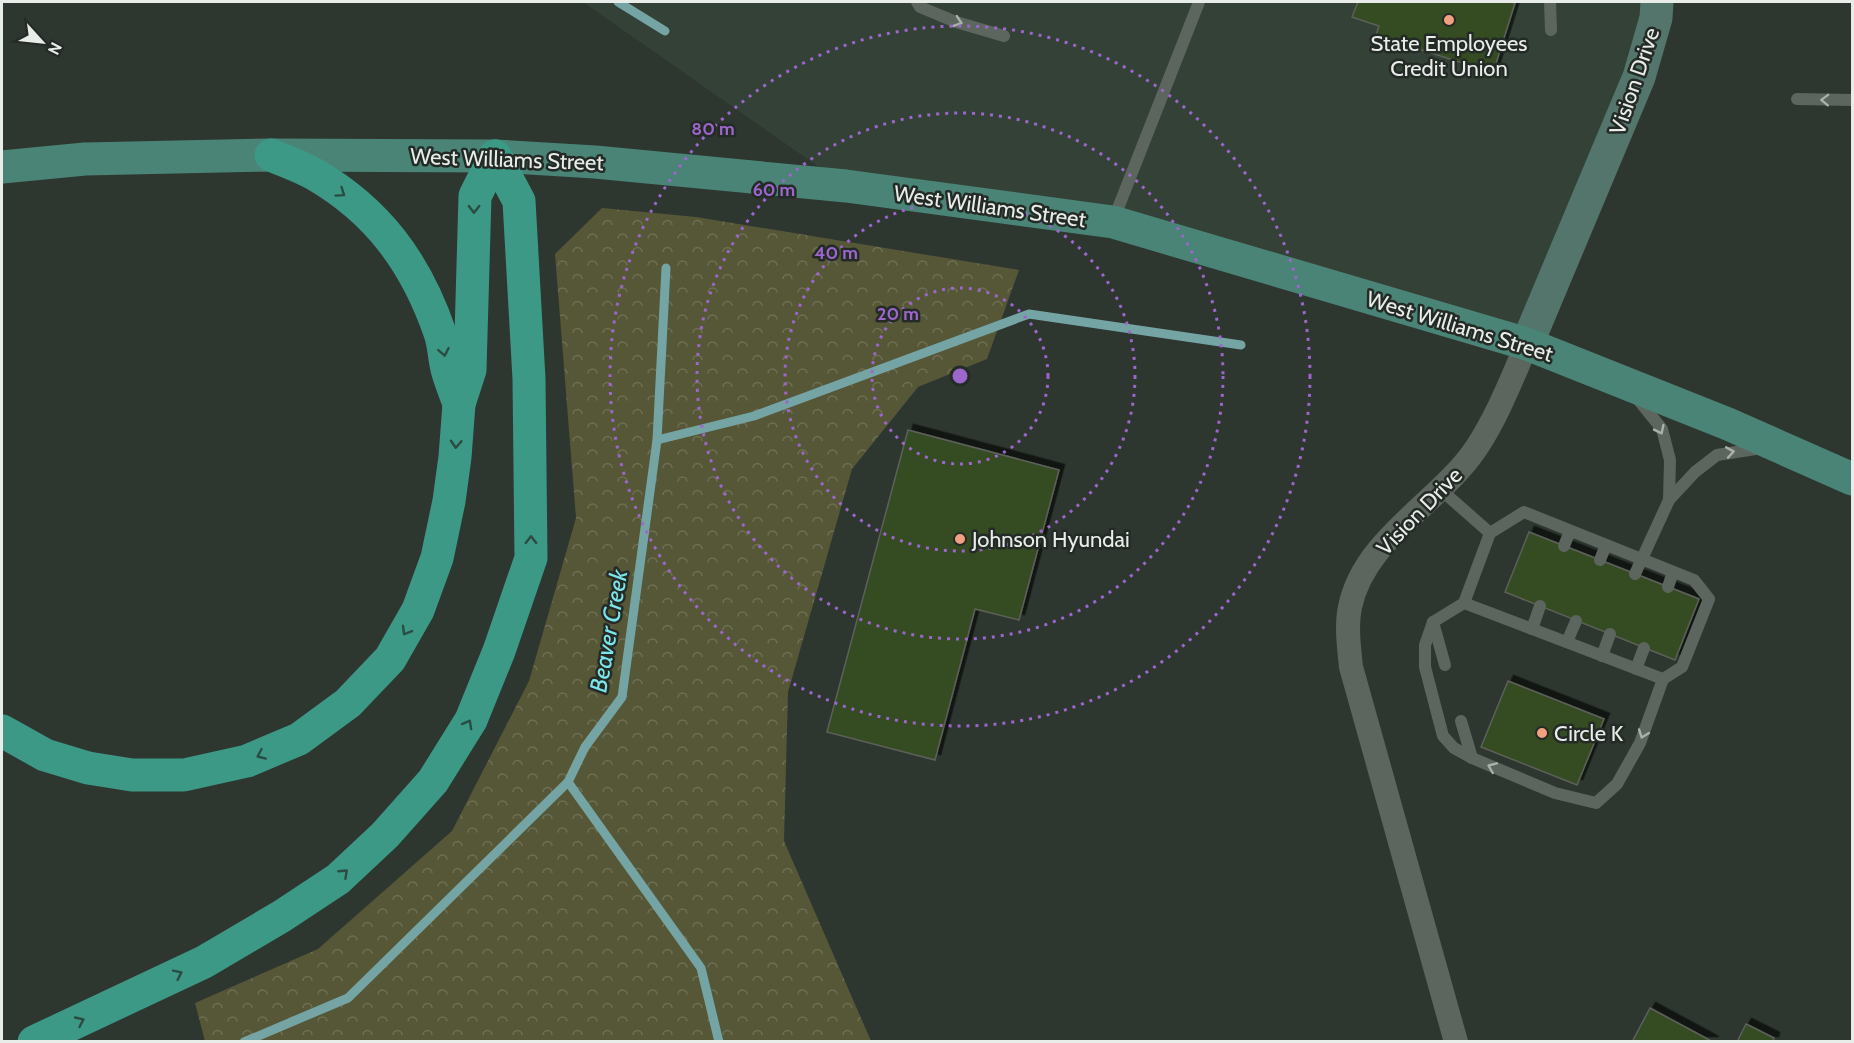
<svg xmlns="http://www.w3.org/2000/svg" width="1854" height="1043" font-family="Cabin,sans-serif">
  <defs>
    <pattern id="forest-crowns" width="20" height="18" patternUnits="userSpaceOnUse" patternTransform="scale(1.5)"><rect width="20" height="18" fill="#565736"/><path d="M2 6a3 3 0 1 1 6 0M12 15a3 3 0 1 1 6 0" fill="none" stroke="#6e6f53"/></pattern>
    <filter id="shadow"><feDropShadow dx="5.5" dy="-5.5" stdDeviation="0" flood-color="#0009"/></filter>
  </defs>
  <rect width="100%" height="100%" fill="#2e3630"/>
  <!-- built -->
  <path fill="#334137" d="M583,2H1657L1527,344L1113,222L846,186Z"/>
  <!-- forest -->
  <path fill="url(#forest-crowns)" d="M602,208L696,217L1019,270L987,359L918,387L852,469L788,692L784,841L871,1041H205L195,1003L318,949L452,831L529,681L576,518L555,254Z"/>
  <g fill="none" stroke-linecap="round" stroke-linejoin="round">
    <!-- stream -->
    <g stroke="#75a4a5" stroke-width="9">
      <path d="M618,2L665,31"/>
      <path d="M657,440L754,416L1029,314L1241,345"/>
      <path d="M568,782L701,968L719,1042"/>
      <path d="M244,1042L348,998L568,782L585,747L622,697L657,440L666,268"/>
    </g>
  </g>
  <!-- building -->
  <g fill="#364b24" stroke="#5c6159" stroke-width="1.5" filter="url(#shadow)">
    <path d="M1358,2H1510L1515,3L1493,73L1376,35L1379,26L1352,17Z"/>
    <path d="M908,430L1059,470L1019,620L975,609L935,760L827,732Z"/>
    <path d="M1529,532L1699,599L1675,660L1505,592Z"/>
    <path d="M1508,681L1604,719L1577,785L1481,747Z"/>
    <path d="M1650,1008L1713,1042H1632Z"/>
    <path d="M1746,1024L1774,1038L1773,1042H1737Z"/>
  </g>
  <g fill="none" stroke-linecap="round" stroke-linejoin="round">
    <!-- lane -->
    <g stroke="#5d655f" stroke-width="12">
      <path d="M917,2L920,7L956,22L1004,36"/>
      <path d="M1550,2L1551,30"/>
      <path d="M1797,99L1852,100"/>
      <path d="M1113,221L1199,2"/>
      <path d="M1636,397L1662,429L1670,460L1669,500"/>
      <path d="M1440,489L1490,533L1524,512L1694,580L1709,599L1682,667L1663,679L1464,603L1490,533"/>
      <path d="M1564,546L1570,531"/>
      <path d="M1600,560L1606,545"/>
      <path d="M1635,574L1669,500L1695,472L1717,455L1762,448"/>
      <path d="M1668,587L1673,572"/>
      <path d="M1464,603L1433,622L1425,645V667L1443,736L1454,748L1472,758L1555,793L1596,803L1617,784L1640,743L1663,679"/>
      <path d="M1433,622L1445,665"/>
      <path d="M1532,629L1540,606"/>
      <path d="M1567,642L1576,621"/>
      <path d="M1602,656L1610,634"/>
      <path d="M1636,669L1644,648"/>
      <path d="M1461,721L1472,758"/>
    </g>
    <!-- street -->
    <path stroke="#5d655f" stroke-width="24" d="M1456,1042L1351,667C1349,647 1346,626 1350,607C1364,538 1441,502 1477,447C1498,415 1512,378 1527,344"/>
    <!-- secondary -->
    <path stroke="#53756b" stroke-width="33" d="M1527,344L1639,77L1656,18L1657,2"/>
    <!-- primary -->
    <path stroke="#498476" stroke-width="33" d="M2,167L85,159L271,155L495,156L595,162L846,186L1113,222L1527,344L1728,424L1852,479"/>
    <!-- highway -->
    <g stroke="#3c9986" stroke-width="33">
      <path d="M271,155C285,161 300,166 314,174C378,211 416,263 440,333C444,344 444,357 447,369C450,381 455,392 459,404"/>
      <path d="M2,731L45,755L88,768L132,775H184L247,761L299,739L348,703L390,659L418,610L437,558L449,501L455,457L459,404L470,370L475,196L495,156"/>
      <path d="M34,1042L204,962L282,916L338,879L385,835L433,781L471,720L499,651L531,558L529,379L519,201L495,156"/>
    </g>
  </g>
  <!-- one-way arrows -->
  <defs><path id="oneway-chevron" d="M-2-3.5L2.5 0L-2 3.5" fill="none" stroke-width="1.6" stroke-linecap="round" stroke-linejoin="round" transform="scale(1.5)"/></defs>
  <g stroke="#aab0ab">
    <use href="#oneway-chevron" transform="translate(958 22) rotate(19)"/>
    <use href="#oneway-chevron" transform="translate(1825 100) rotate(-178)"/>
    <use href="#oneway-chevron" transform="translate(1660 430) rotate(64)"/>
    <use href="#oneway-chevron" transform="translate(1730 452) rotate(-10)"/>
    <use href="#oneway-chevron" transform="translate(1643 734) rotate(110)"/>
    <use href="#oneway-chevron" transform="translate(1492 767) rotate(-157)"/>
  </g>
  <g stroke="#2b4c43">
    <use href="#oneway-chevron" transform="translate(341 193) rotate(35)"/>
    <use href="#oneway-chevron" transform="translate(474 209) rotate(91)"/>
    <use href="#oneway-chevron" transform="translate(444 352) rotate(79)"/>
    <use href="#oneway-chevron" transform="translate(456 444) rotate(93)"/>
    <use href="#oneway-chevron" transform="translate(531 540) rotate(-90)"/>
    <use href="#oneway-chevron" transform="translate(406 631) rotate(120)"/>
    <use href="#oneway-chevron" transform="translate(468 724) rotate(-61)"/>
    <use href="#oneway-chevron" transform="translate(261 755) rotate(156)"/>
    <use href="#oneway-chevron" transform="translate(344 873) rotate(-43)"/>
    <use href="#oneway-chevron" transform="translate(178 974) rotate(-26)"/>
    <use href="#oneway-chevron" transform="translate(80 1021) rotate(-25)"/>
  </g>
  <!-- distance rings -->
  <g fill="none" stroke="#9c66cc" stroke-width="3" stroke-dasharray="3 6">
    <circle cx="960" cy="376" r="88"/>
    <circle cx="960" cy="376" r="175"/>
    <circle cx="960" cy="376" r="263"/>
    <circle cx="960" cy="376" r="350"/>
  </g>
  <!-- markers -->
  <g fill="#f2a080" stroke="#242b26" stroke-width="2">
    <circle cx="1449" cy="20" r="6"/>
    <circle cx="960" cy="539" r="6"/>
    <circle cx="1542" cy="733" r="6"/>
  </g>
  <g text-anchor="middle" stroke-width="5" stroke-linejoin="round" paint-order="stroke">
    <!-- poi labels -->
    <g font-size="22" fill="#e9edea" stroke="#242b26" text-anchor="start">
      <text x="1449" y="51" text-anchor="middle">State Employees<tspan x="1449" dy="25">Credit Union</tspan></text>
      <text x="972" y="547">Johnson Hyundai</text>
      <text x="1554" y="741">Circle K</text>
    </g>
    <!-- street labels -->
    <g font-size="22" fill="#e9edea" stroke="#242b26">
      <text transform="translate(1634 81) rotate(-71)" y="8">Vision Drive</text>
      <text transform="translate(507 159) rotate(2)" y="8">West Williams Street</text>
      <text transform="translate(990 206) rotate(8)" y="8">West Williams Street</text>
      <text transform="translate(1460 326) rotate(17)" y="8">West Williams Street</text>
      <text transform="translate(1419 511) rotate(-46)" y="8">Vision Drive</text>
    </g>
    <!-- water labels -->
    <g font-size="24" font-style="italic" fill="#7de6eb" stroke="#242b26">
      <text transform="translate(609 631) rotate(-80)" y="8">Beaver Creek</text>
    </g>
  </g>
  <circle cx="960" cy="376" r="9" fill="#9c66cc" stroke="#242b26" stroke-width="3"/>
  <g font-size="18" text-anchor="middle" font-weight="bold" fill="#9c66cc" stroke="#242b26" stroke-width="5" stroke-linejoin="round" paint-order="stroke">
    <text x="713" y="135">80 m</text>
    <text x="774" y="196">60 m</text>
    <text x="836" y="259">40 m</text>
    <text x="898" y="320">20 m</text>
  </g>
  <!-- border -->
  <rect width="1854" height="1043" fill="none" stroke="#e9edea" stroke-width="6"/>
  <!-- north arrow -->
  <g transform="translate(42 42) rotate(117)" stroke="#242b26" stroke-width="4.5" paint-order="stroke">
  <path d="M0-4.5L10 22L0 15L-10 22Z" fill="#e9edea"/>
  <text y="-9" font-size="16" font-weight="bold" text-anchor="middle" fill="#e9edea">N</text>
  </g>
</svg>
